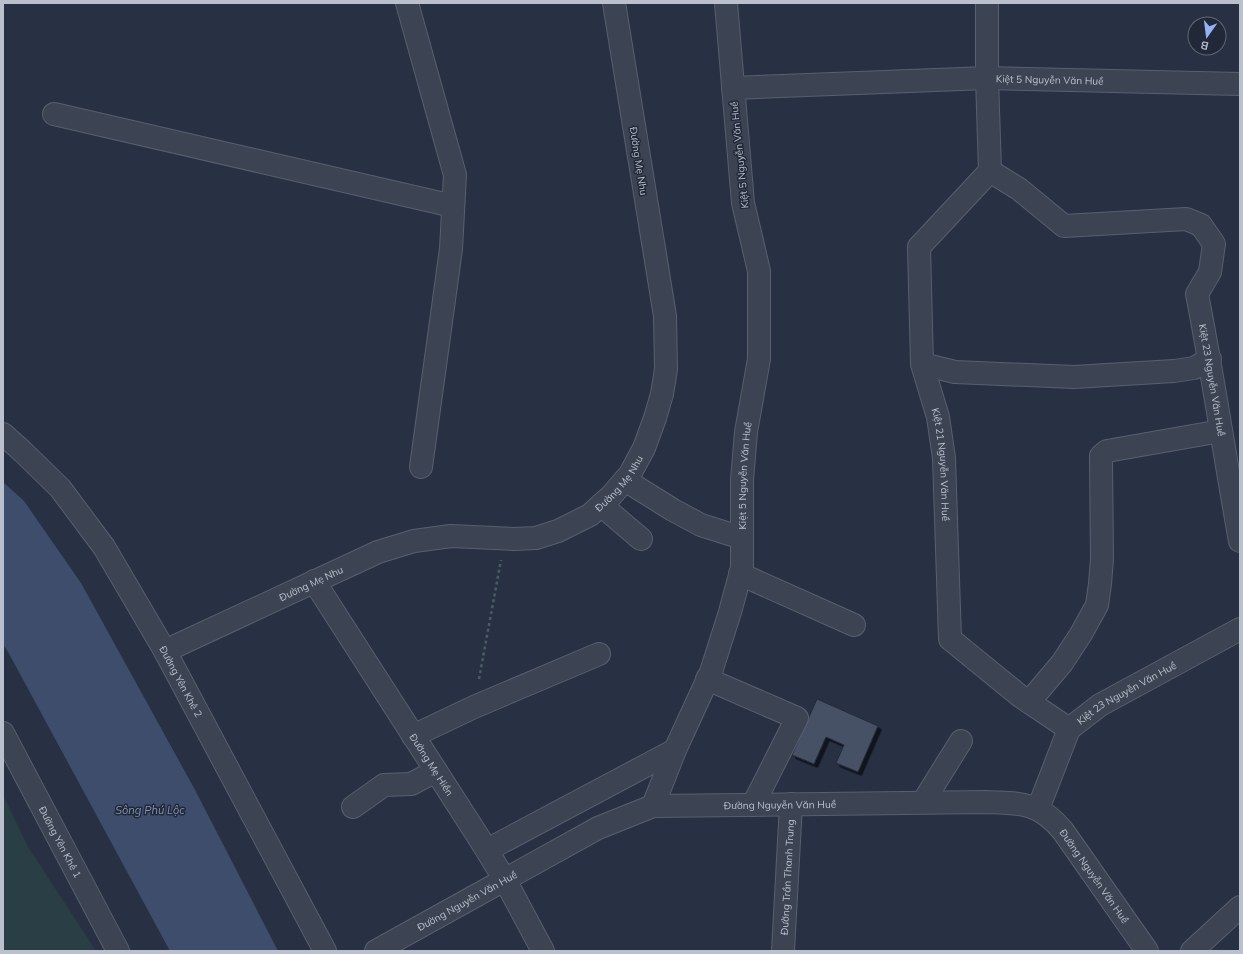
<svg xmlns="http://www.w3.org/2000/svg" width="1243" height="954" font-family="Mulish,sans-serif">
  <defs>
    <filter id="shadow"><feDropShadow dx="3.5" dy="3.5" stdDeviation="0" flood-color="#0009"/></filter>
  </defs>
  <rect width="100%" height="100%" fill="#283144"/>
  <!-- green -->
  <path fill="#2a3f45" d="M3,795L28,847L96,951H3Z"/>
  <!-- water -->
  <path fill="#3e4d6c" d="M3,482L24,501L81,583L194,788L278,951H170L7,650L3,645Z"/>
  <!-- building -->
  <path fill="#475165" stroke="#232b3b" filter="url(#shadow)" d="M817,699L878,726L858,772L836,763L844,745L826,737L814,764L792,755Z"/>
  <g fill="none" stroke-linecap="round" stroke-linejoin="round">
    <!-- minor casing -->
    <g stroke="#585f6e" stroke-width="24">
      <g id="minor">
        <path d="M407,3L455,175L451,249L421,467"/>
        <path d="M987,3V78L990,171"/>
        <path id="s1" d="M733,88L987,78L1240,84"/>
        <path d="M54,114L453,206"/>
        <path id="s2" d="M990,171L919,247L922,364L938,417L944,458L950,639L1020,696L1069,729"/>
        <path id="s3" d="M990,171L1019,189L1064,226L1186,219L1201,225L1214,244L1210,272L1197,294C1213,376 1225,458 1240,541"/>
        <path d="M922,364L955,372L1074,377L1174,371L1194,368L1210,359"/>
        <path id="s4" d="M3,434L23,452L60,488L104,547L165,651L325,951"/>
        <path d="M625,480L673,510L701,525L742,538"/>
        <path d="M601,505L641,539"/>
        <path d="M740,574L854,625"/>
        <path id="s5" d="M314,581L481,841L505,880L543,951"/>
        <path id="s6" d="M165,651L378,552L414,541L451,536L514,539L536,538L558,531L590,515L611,496L630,474L644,448L655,418L662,394L666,369L665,316L614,3"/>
        <path d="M707,679L797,718L753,805"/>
        <path d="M1029,702L1062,663L1081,634L1097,605L1100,584L1102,559L1101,459V456L1107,451L1221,431"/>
        <path id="s7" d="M3,733L118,951"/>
        <path d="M413,736L474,707L599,654"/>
        <path d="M923,802L961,741"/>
        <path id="s8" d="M653,806L675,750L711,672L730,612L742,568V480L746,432L759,359V271L743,203L726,3"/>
        <path d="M353,807L384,785L411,784L436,771"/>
        <path id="s9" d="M1038,809L1069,729L1100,705L1240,629"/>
        <path d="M487,850L675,750"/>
        <path id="s10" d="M376,951L598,828L653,806L986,802C1021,803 1039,802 1063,831L1147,951"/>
        <path id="s11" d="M783,951L791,804"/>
        <path d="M1192,951L1240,907"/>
      </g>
    </g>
    <!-- path -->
    <path stroke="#485c61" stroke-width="2.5" stroke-dasharray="3 3" stroke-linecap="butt" d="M479,679L501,560"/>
    <!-- minor -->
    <use href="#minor" stroke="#3c4453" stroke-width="22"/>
  </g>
  <g text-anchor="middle" stroke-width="3" stroke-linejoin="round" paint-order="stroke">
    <!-- street labels -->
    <g font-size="10" fill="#bac0cd" stroke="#212939">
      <text dy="4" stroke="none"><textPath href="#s1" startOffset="317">Kiệt 5 Nguyễn Văn Huề</textPath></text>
      <text transform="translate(739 155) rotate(-96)" y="4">Kiệt 5 Nguyễn Văn Huề</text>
      <text transform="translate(639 161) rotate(81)" y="4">Đường Mẹ Nhu</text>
      <text dy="4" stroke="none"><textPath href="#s3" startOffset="395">Kiệt 23 Nguyễn Văn Huề</textPath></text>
      <text dy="4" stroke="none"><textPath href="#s2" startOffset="324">Kiệt 21 Nguyễn Văn Huề</textPath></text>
      <text dy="4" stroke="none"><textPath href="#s8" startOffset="347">Kiệt 5 Nguyễn Văn Huề</textPath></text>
      <text dy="4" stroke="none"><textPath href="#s6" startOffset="497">Đường Mẹ Nhu</textPath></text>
      <text dy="4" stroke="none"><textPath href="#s6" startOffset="161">Đường Mẹ Nhu</textPath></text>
      <text dy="4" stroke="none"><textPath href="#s4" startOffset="307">Đường Yên Khê 2</textPath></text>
      <text dy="4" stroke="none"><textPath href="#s9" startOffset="154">Kiệt 23 Nguyễn Văn Huề</textPath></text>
      <text dy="4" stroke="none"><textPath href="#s5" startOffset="218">Đường Mẹ Hiền</textPath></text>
      <text dy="4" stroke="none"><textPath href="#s10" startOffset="440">Đường Nguyễn Văn Huề</textPath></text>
      <text dy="4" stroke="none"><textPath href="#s7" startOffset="123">Đường Yên Khê 1</textPath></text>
      <text dy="4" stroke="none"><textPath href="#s10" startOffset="787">Đường Nguyễn Văn Huề</textPath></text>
      <text dy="4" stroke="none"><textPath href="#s11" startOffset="74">Đường Trần Thanh Trung</textPath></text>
      <text dy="4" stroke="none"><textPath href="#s10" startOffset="104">Đường Nguyễn Văn Huề</textPath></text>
    </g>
    <!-- water labels -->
    <g font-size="11" font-style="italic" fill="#8293b3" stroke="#212939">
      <text x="150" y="814">Sông Phú Lộc</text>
    </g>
  </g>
  <!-- border -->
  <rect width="1243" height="954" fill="none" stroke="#bac0cd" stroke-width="8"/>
  <!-- north arrow -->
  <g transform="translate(1207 36) rotate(194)"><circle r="19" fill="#212939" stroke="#5e6574"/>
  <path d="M0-3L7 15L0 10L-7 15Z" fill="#95b2f7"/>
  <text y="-6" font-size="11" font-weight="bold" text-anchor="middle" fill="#bac0cd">B</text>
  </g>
</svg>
